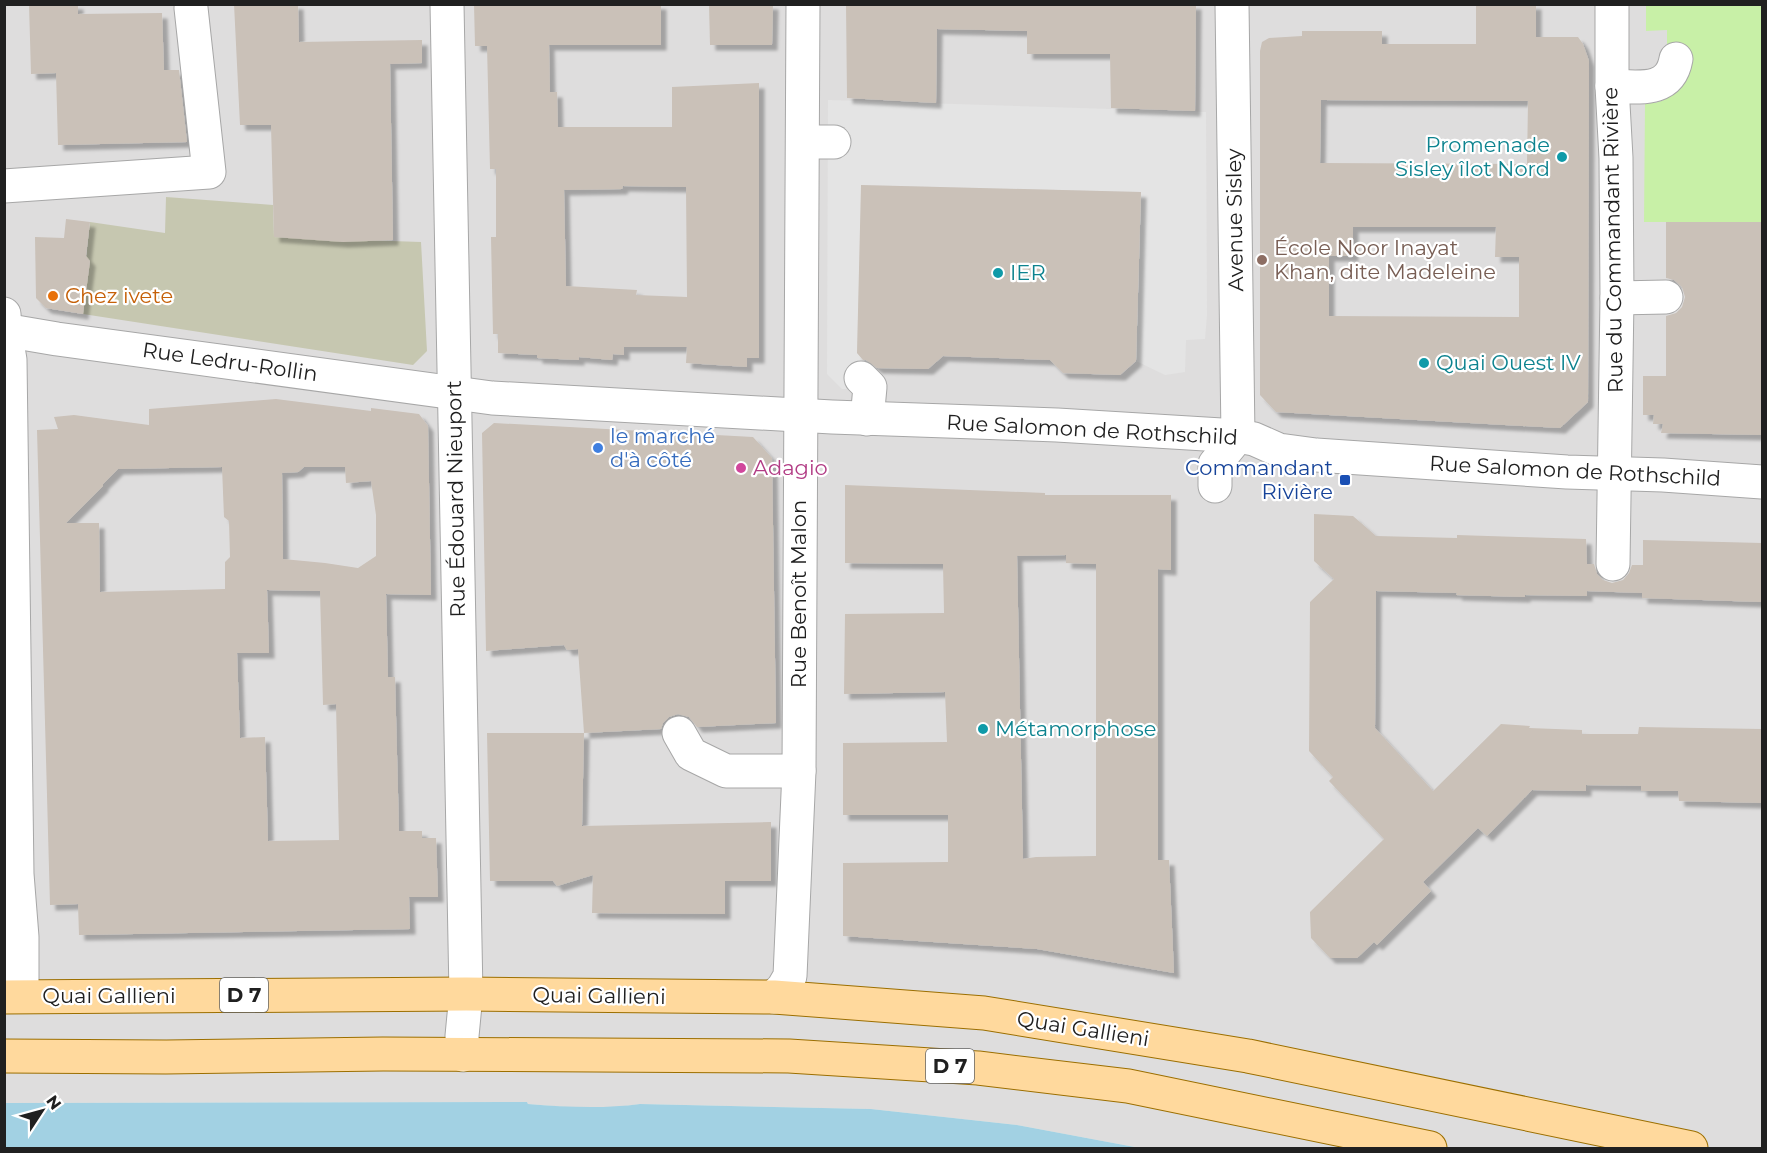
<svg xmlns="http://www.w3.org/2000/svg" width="1767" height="1153" font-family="Montserrat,sans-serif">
  <defs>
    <filter id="shadow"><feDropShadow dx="5.5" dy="5.5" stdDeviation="1.5" flood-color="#0004"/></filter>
  </defs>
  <rect width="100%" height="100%" fill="#f1eee6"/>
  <!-- residential -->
  <path fill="#dedddd" d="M4,5H1762V1148H1140L1017,1125L871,1109L640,1104L610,1108H578L528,1104L527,1102L5,1103Z"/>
  <!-- construction -->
  <path fill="#c6c7b0" d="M166,197L273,205L274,237L421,242L427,351L413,365L83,314L90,261L86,260L90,222L165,233Z"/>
  <!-- grass -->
  <path fill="#c8f0a7" d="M1646,5H1762V222H1644L1645,103C1658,104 1664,101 1674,93L1667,58V30L1646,31Z"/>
  <!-- parking -->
  <path fill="#e4e4e4" d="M828,100L1206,112L1207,315L1205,339L1186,340L1185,372L1165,375L1136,361L1140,192L862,185L857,353L871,367L850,389H842L827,374Z"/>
  <!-- water -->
  <path fill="#a2d1e3" d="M527,1102L528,1104C566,1107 603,1109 640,1104L871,1109L1017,1125L1140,1148H5V1103Z"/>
  <!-- building -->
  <g fill="#cac1b8" fill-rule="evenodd" filter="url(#shadow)">
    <path d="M29,4H78V14L162,13L164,70H179L187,142L58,145L56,73L31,74Z"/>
    <path d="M234,4H298L299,42L422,40V63L390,64L393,240L343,242L274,237L271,125H240Z"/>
    <path d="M474,4H661V45H549L550,92H557L558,127H672V87L759,83V358H747V367L686,363L687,347H624V355L613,354L612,360L579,357V360L537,358V355L498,353V334H493L491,237H496V169H490L487,46H475ZM623,186L686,187L687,297L636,295L637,290L566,286L564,190L622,189Z"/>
    <path d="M709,4H773L772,45H710Z"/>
    <path d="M846,4H1196L1195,111L1111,108L1110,54H1027V31L937,29L936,103L847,98Z"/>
    <path d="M1476,4H1536V37H1578L1583,44L1589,61L1588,402L1560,428L1276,412L1260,395V51L1262,42L1269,38L1302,36V31H1382V44H1476ZM1321,100L1528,101L1527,164L1320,163ZM1353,227H1496L1495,257H1519V317L1329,316V256H1353Z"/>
    <path d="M861,185L1141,192L1136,361L1120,375L1063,373L1050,360L943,356L928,369L877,368L866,360H863L857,353Z"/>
    <path d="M66,219L90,222L86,256L90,261L83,314L46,308L36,298L35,237L64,238Z"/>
    <path d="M1666,222H1762V435L1661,433L1663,424H1653L1654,415H1643V376H1666V316L1676,313L1682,307L1685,297L1682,287L1674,280L1666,278Z"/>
    <path d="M276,399L371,411V408L419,414L428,426L431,595L386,594L388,677H395L399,831H422V838H436L438,897H409L410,929L79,935L78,904L50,905L37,430L58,429L54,417L74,415L149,425V409ZM222,467L224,517L229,521L230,557L225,562V589L100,592L99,523H66L103,486V484L118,469ZM304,467H345L346,483L371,481L376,515V556L358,568L325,563L283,559L282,473L298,472ZM267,590L320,591L323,705L336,704L339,840L268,841L265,737L240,738L237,653H269Z"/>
    <path d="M494,423L753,437L772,458L776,723L697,727L689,717L678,714L669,717L663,723L661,729L584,733L578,649L567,650L564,645L486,651L482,433Z"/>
    <path d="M845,485L1045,493V495H1171V570L1158,569V860H1169L1174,973L1037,949L843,936V863L948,862V815H843V743L947,742L945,692L844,694L845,614L944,613L943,564L845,563ZM1066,555V563L1096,564V856L1036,857L1023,859L1017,556Z"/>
    <path d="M1314,514L1353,516L1376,536L1457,538V535L1586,539L1587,564H1594L1597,574L1603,580L1612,583L1623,580L1629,573L1632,565H1643V540L1762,543V602L1642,598V593L1587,591V596L1525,595V597L1456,595L1457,593L1376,591L1375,728L1433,791L1501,724L1530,726L1529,728L1582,730V734H1638L1639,727L1762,729V803L1679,801L1678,791H1641V786L1586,785V791L1532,790L1487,836L1478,828L1423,882L1431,891L1377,945L1374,942L1357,958H1330L1311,938L1310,912L1384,839L1329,781L1333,777L1309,751L1310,602L1334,579L1314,561Z"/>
    <path d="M487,733H584L582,826L771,822V881H725V914L592,913L593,875L557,886L553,881H490Z"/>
  </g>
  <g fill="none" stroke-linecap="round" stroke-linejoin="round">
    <!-- minor casing -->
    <g stroke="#a7a7a7" stroke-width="35">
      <g id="minor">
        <path d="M447,4L466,994L462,1036L463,1055"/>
        <path d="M1612,4V86L1616,158L1617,298L1613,564"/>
        <path d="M1612,86C1639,87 1670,93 1676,59"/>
        <path d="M803,142H834"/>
        <path d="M4,186L209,172L191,8"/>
        <path d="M1617,298L1666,297"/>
        <path d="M4,314L5,330L10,360L17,874L22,937V996"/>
        <path d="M4,330L57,339L492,398L832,417L1057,425L1238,436L1254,439L1279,450L1316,455L1567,472L1663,475L1762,482"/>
        <path d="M861,378L870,387L867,419"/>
        <path d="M1215,486V464L1238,436L1232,4"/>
        <path d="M679,733L691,754L726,771H799"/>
        <path d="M774,997L783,988L790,976L799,771L803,4"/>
      </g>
    </g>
    <!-- major casing -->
    <g stroke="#9c6f00" stroke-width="35">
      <g id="major">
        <path d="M4,997L466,994L774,997L984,1013L1248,1056L1691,1148"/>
        <path d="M4,1056L166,1057L383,1054L789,1056L978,1068L1128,1086L1430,1148"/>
      </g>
    </g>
    <!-- minor -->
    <use href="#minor" stroke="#fff" stroke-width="33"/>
    <!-- major -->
    <use href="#major" stroke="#ffd99d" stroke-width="33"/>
  </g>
  <!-- markers -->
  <g fill="#0f9aa8" stroke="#fff" stroke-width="2">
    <circle cx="1562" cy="157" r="6"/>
    <circle cx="998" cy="273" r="6"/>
    <circle cx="1424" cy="363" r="6"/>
    <circle cx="983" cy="729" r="6"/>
  </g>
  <circle fill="#8d6e63" stroke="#fff" stroke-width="2" cx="1262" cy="260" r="6"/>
  <circle fill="#e8710a" stroke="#fff" stroke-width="2" cx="53" cy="296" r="6"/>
  <circle fill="#3f7fe0" stroke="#fff" stroke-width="2" cx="598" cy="448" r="6"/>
  <circle fill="#d1479c" stroke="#fff" stroke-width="2" cx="741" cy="468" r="6"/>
  <rect fill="#1a4fb4" stroke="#fff" stroke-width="2" x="1339" y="474" width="12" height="12" rx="3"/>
  <g text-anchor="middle" stroke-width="4.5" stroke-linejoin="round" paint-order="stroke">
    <!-- shield labels -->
    <g fill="#fff" stroke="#636363" stroke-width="1.5">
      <rect x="220" y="978" width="48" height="34" rx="4.5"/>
      <rect x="926" y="1049" width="48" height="34" rx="4.5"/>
    </g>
    <g font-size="20" font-weight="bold" fill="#202020">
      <text x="244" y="1002">D 7</text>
      <text x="950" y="1073">D 7</text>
    </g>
    <!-- culture labels -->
    <g font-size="21" fill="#0d838f" stroke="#fff" text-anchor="start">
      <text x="1550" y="152" text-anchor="end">Promenade<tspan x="1550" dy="24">Sisley îlot Nord</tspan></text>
      <text x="1010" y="280">IER</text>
      <text x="1436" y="370">Quai Ouest IV</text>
      <text x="995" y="736">Métamorphose</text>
    </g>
    <!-- street labels -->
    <g font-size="21" fill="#202020" stroke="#fff">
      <text transform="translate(1235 220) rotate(-91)" y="7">Avenue Sisley</text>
      <text transform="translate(1613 240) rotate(-91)" y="7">Rue du Commandant Rivière</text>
      <text transform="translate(230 362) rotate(8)" y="7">Rue Ledru-Rollin</text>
      <text transform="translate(1092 430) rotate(3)" y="7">Rue Salomon de Rothschild</text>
      <text transform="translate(1575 471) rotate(3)" y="7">Rue Salomon de Rothschild</text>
      <text transform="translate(456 499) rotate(-91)" y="7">Rue Édouard Nieuport</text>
      <text transform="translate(799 594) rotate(-90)" y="7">Rue Benoît Malon</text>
      <text x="109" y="1003">Quai Gallieni</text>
      <text transform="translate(599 996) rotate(1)" y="7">Quai Gallieni</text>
      <text transform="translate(1083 1029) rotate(9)" y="7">Quai Gallieni</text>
    </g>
    <!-- education labels -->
    <g font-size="21" fill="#785e54" stroke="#fff" text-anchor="start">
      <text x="1274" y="255">École Noor Inayat<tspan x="1274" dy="24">Khan, dite Madeleine</tspan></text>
    </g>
    <!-- food labels -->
    <g font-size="21" fill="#c56008" stroke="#fff" text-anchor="start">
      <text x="65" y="303">Chez ivete</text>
    </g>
    <!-- shop labels -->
    <g font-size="21" fill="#366cbe" stroke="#fff" text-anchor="start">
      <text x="610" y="443">le marché<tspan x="610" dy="24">d'à côté</tspan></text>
    </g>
    <!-- hotel labels -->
    <g font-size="21" fill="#b23c85" stroke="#fff" text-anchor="start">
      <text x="753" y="475">Adagio</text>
    </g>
    <!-- transit labels -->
    <g font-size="21" fill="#164399" stroke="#fff" text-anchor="end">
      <text x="1333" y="475">Commandant<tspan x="1333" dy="24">Rivière</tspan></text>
    </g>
  </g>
  <!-- border -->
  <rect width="1767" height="1153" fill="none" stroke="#202020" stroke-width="12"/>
  <!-- north arrow -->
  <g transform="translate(42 1111) rotate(54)" stroke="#ffffff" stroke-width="4.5" paint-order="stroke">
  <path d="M0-4.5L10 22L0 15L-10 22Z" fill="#202020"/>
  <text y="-9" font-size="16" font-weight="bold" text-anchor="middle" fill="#202020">N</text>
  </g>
</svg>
